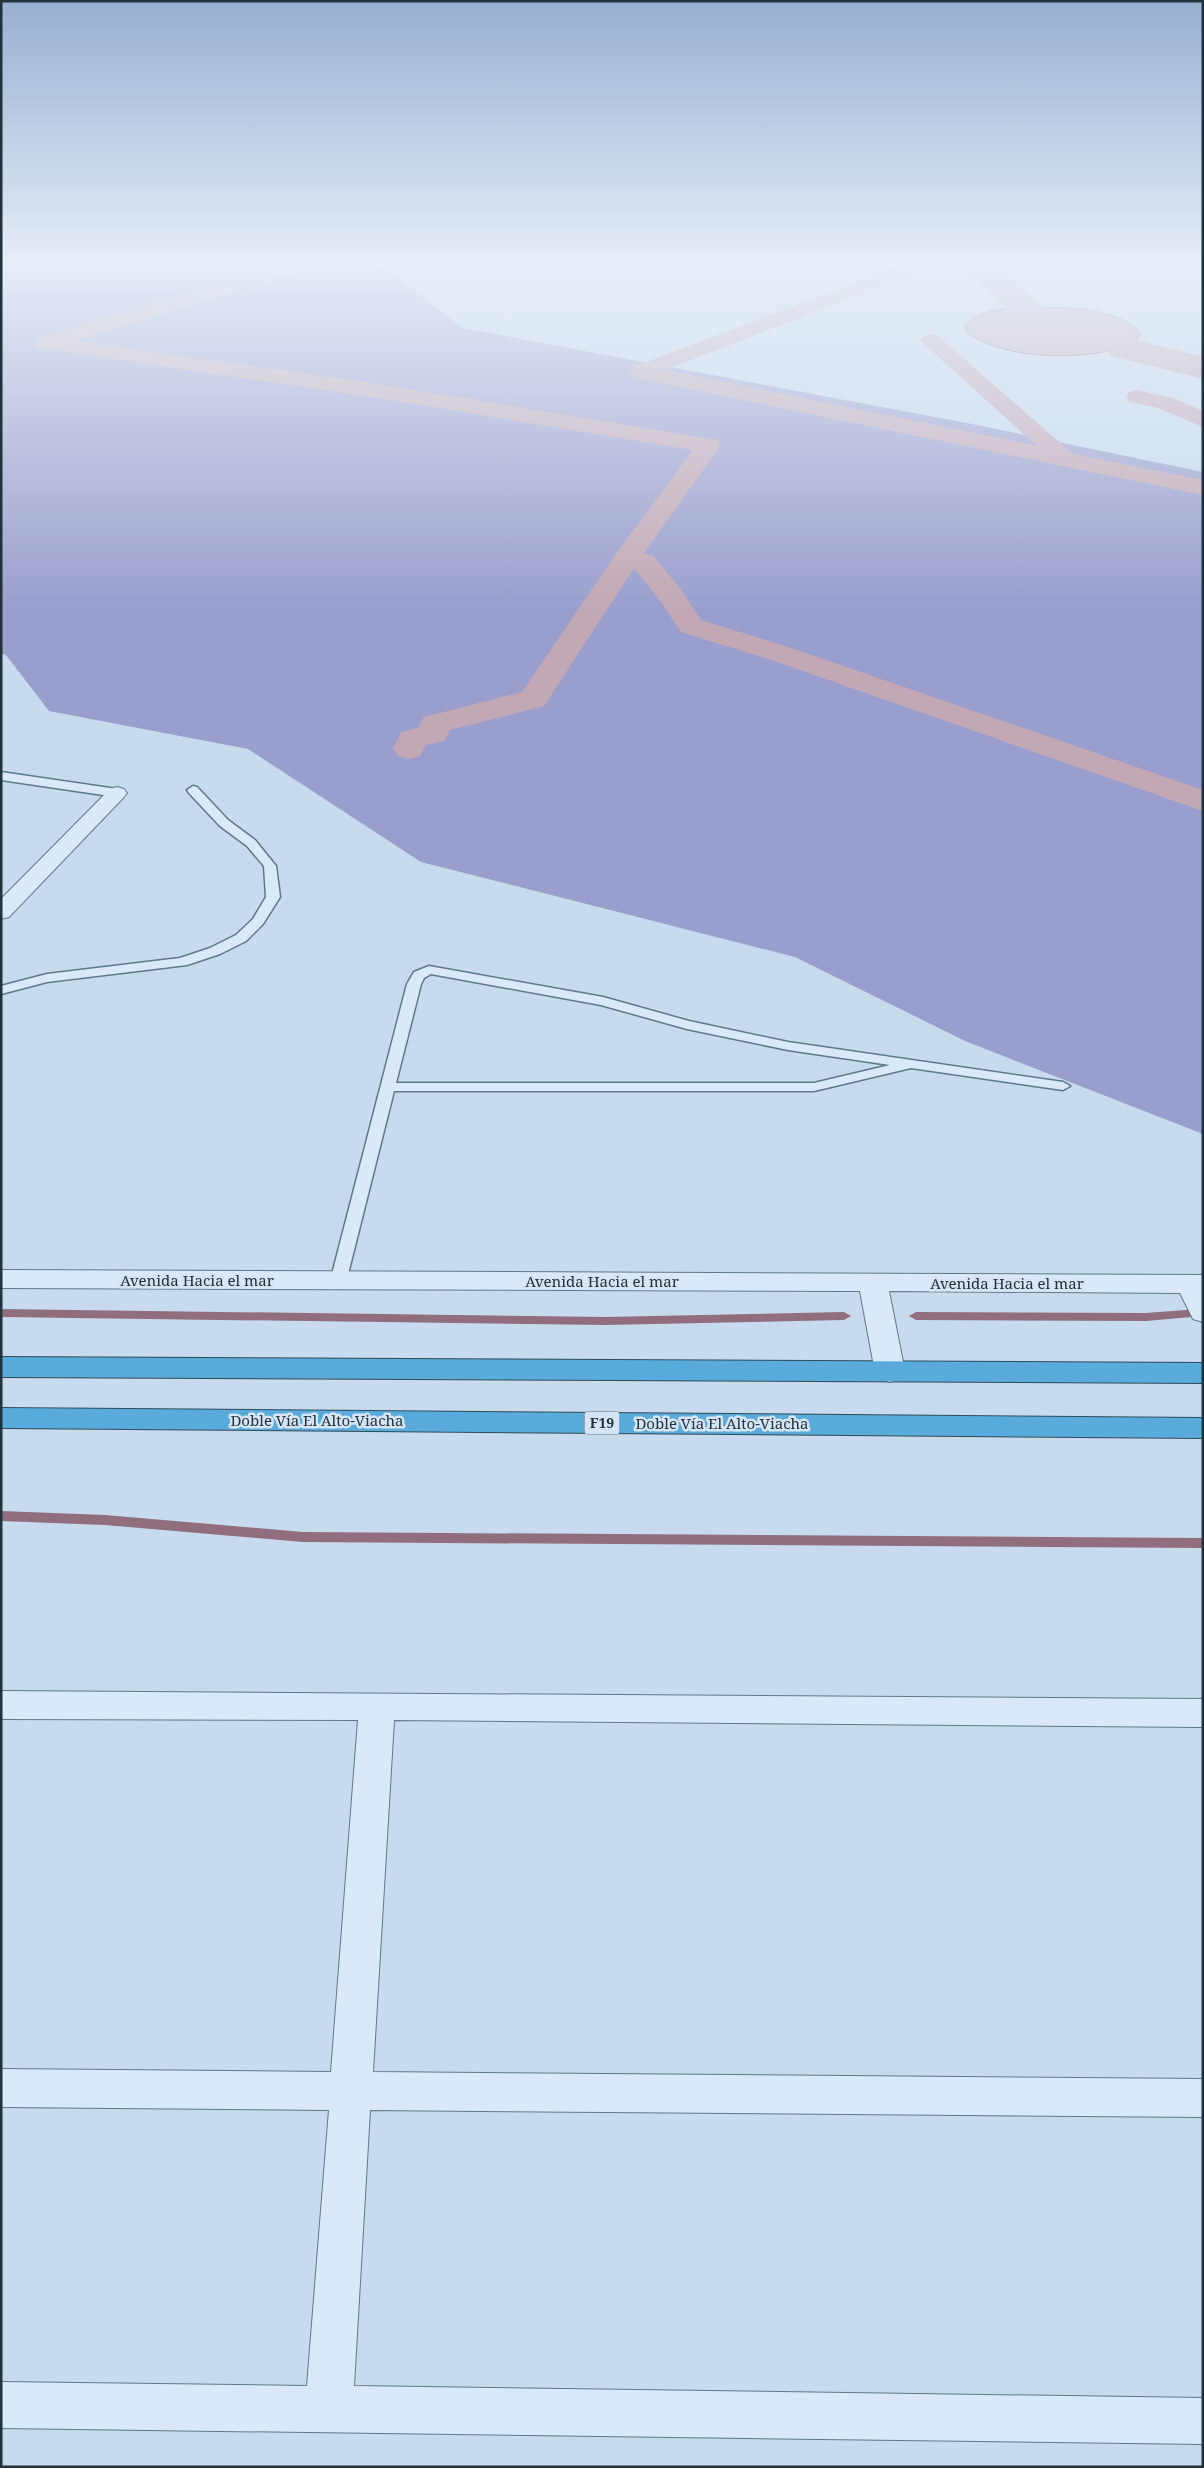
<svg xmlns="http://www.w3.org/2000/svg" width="1204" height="2468" font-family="'Noto Serif',serif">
  <rect width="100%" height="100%" fill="#c7daee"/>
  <!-- green -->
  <path fill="#9a9ecd" d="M1,264H379L463,328L972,424L1203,472V1134L965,1041L795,957L421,862L248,749L49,711L6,655L1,653Z"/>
  <!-- water -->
  <path fill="#c2a8b4" stroke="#916e7d" d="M1037,307C1070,308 1116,307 1140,333L1137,341C1095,363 1004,361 966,332L965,324C984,307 1013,308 1037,307Z"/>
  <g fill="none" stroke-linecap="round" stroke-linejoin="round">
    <!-- stream -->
    <g fill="#916e7d" fill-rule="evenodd">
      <path d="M1,1309L605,1317L844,1312L851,1316L844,1320L605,1325L1,1317Z"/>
      <path d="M1199,1309L1203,1310V1316L1146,1321L916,1320L909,1316L916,1312L1146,1313Z"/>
      <path d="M1,1511L105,1515L303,1532L1203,1538V1548L303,1542L105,1525L1,1521Z"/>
    </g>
    <!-- canal -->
    <g fill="#c2a8b4" fill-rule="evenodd">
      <path d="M285,264H314L312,268L76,341L378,384L717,440L721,445L644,553L653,556L679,587L701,620L791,648L1203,790V811L771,660L681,632L658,598L634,568L544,706L450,730L444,741L426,745L420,756L409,759L398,756L393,749L401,732L418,728L424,717L522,692L618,551L693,450L378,398L46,349L38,348L35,343L38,338Z"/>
      <path d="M904,264H931L929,268L665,370L1037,446L924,344L920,340L924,336L931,334L938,336L1073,454L1203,480V495L641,379L633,377L630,372L633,367Z"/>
      <path d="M1137,390L1173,398L1203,411V427L1158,408L1129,402L1126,397L1129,392Z"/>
    </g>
    <!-- river -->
    <g fill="#c2a8b4" fill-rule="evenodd">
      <path d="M960,264H995L1036,300L1041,307L1036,314L1024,317L1012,314Z"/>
      <path d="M1124,337L1203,357V379L1111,356L1106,348L1111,340Z"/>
    </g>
    <!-- lane casing -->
    <g stroke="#5c7a8a" stroke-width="3">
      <g id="lane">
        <path d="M1,772L117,789L123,793L117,797L1,780Z"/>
        <path d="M193,786L197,787L228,820L255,840L276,866L280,897L263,924L246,941L220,954L187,965L47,982L1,994V986L47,974L180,958L210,948L236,935L253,919L266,897L264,866L247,846L220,826L189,793L187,790Z"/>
        <path d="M429,966L603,997L689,1021L788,1042L1063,1082L1070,1086L1063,1090L911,1068L814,1091H394L346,1282L344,1286H332L330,1282L407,984L414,972ZM431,974L601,1005L687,1029L788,1050L890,1065L814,1083H396L421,984L424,978Z"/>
      </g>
    </g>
    <!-- street casing -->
    <g stroke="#5c7a8a" stroke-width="2">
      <g id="street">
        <path d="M117,787L124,789L127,793L124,797L9,917L1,919V899L110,789Z"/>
        <path d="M1,1270L1203,1275V1322L1193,1319L1180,1293L889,1291L905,1372L901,1379L890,1382L879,1379L875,1372L860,1291L1,1288Z"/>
        <path d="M1,1691L1203,1699V1727L394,1720L373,2072L1203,2079V2117L370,2110L354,2386L1203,2398V2444L1,2428V2382L307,2386L329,2110L1,2107V2069L331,2072L358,1720L1,1719Z"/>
      </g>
    </g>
    <!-- highway casing -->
    <g stroke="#304d58" stroke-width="2">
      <g id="highway">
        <path d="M1,1357L1203,1363V1383L1,1377Z"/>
        <path d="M1,1408L1203,1418V1438L1,1428Z"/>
      </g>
    </g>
    <!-- lane -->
    <use href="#lane" fill="#dae9f9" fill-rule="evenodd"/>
    <!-- street -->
    <use href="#street" fill="#dae9f9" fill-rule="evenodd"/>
    <!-- highway -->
    <use href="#highway" fill="#59abdc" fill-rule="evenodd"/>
  </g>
  <!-- sky -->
  <linearGradient id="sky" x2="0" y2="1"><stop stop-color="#99afd3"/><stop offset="0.43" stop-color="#e6eef7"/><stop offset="1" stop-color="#e6eef7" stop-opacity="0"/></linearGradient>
  <rect width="1204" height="610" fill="url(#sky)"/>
  <g text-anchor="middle" stroke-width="5" stroke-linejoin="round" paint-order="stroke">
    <!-- shield labels -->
    <rect fill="#d6e5f6" stroke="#576872" stroke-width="1" x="584.5" y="1411.5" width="35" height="23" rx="4"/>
    <g font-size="14" font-weight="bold" fill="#20323a">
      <text x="602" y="1428">F19</text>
    </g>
    <!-- street labels -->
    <g font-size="15" fill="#20323a" stroke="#d6e5f6">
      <text x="197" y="1286">Avenida Hacia el mar</text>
      <text x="602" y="1287">Avenida Hacia el mar</text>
      <text x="1007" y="1289">Avenida Hacia el mar</text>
      <text x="317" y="1426">Doble Vía El Alto-Viacha</text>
      <text x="722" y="1429">Doble Vía El Alto-Viacha</text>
    </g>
  </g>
  <!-- border -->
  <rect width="1204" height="2468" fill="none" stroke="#20323a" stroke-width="5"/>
</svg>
